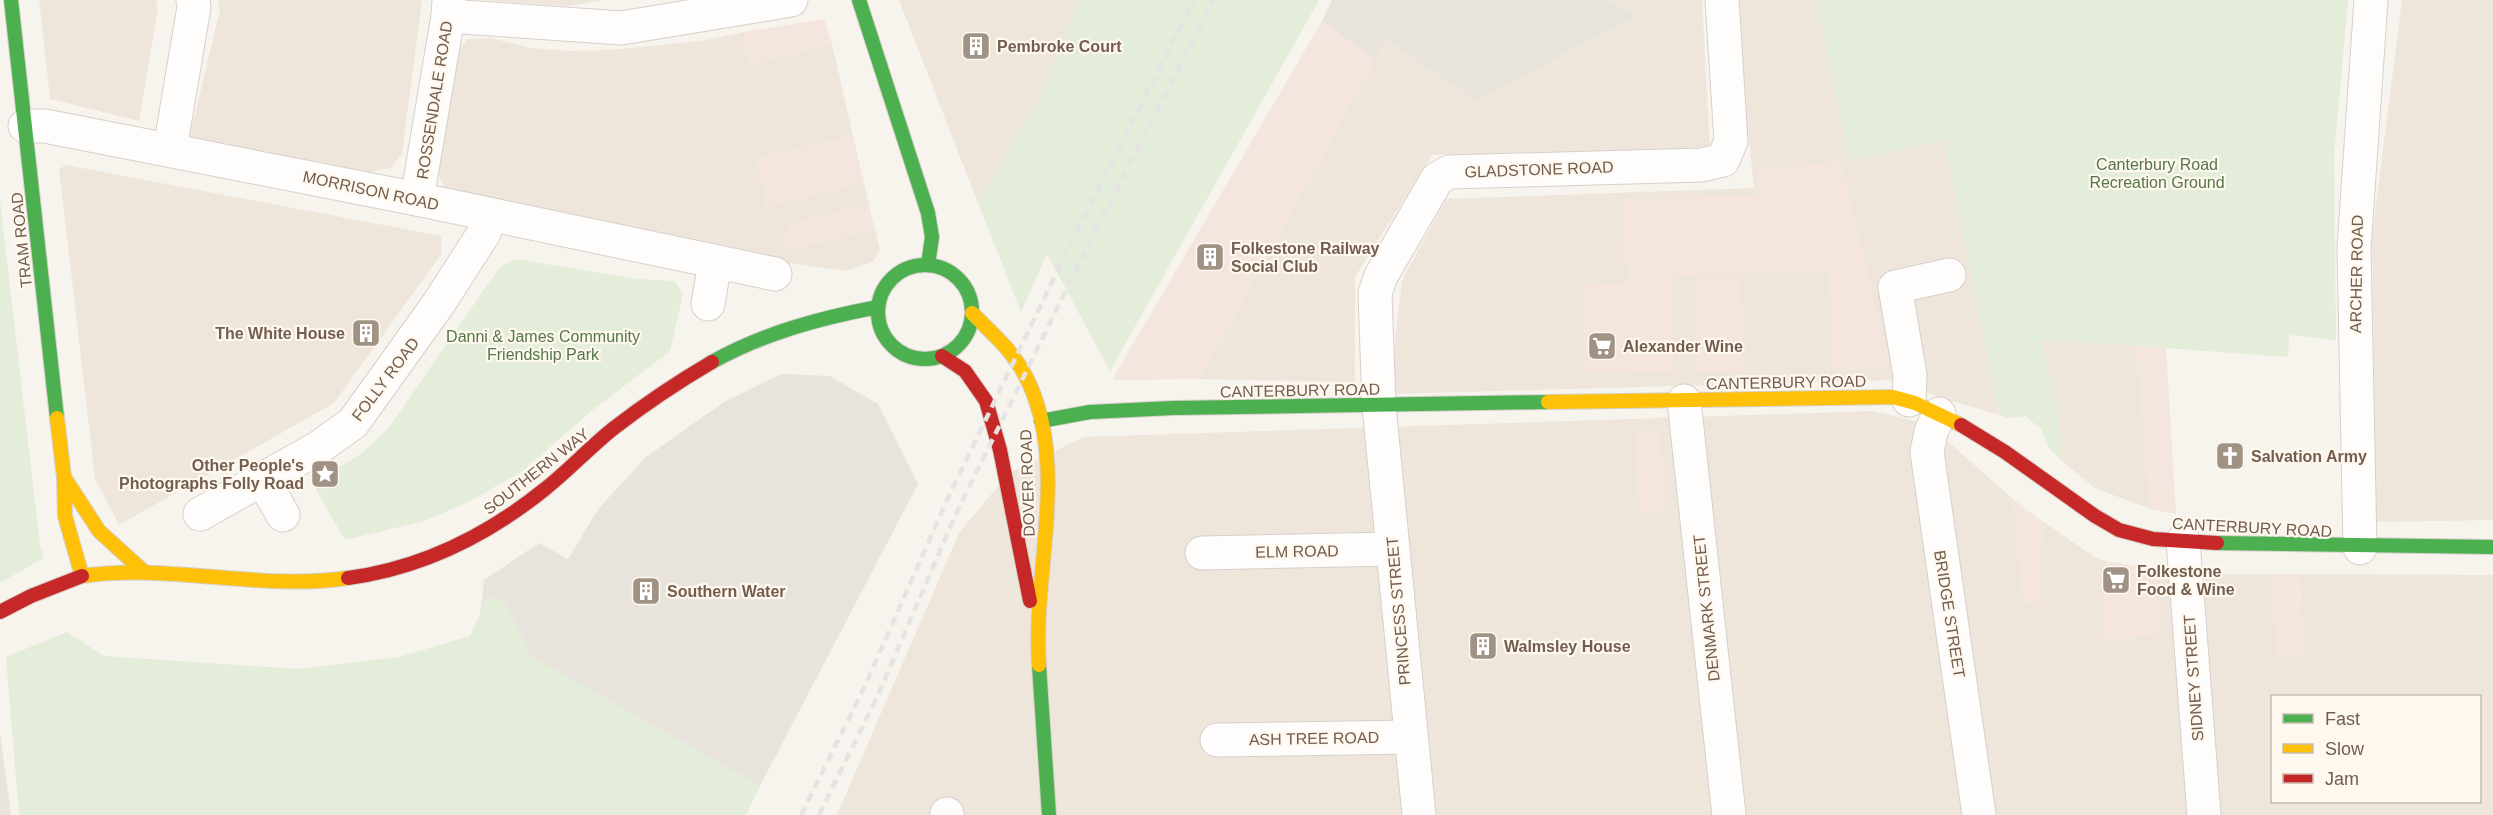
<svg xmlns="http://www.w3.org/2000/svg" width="2493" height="815" font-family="Helvetica,sans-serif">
  <rect width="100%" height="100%" fill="#f7f3ed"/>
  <!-- residential -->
  <g fill="#efe6db" fill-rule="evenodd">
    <path d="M39,0H156L158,10L139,121L50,99Z"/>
    <path d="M218,0H422L402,154L390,168L370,172L189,139L220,10Z"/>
    <path d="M479,0H604L569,6Z"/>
    <path d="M899,0H1079L1039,98L978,203Z"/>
    <path d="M1608,0H1702L1710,149L1432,155L1355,277V382L1199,379L1386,39L1475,101L1638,16Z"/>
    <path d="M1734,0H1816L1850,160L1945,140L2000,415L1938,397L1893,380L1389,394L1402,280L1446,199L1754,188Z"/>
    <path d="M2402,0H2493V520L2376,522L2372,236Z"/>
    <path d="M744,32L749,64L832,44L853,136L757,159L766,199L765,206L864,183L869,205L788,225L791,249L875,229L880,250L873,262L845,271L775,261L444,188L434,162L438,131L461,47L468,39L491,38L531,48L567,51L610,50L701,41Z"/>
    <path d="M66,165L441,236L442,253L334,403L119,525L95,478L59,169Z"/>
    <path d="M2040,339L2137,346L2150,509L2095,488L2063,462L2058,411Z"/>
    <path d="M1873,411L1914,421L1946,440L2013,499L2024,603L2039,605L2042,521L2098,559L2106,561L2104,639L2159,634L2155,575L2272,574L2277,656L2302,655L2300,574L2493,575V815H837L959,533L1009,473L1084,437ZM2272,696H2480V802H2272Z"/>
  </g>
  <!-- commercial -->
  <g fill="#f4e6de">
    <path d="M824,19L832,44L749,64L744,32Z"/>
    <path d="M1322,21L1375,59L1199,379L1112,380Z"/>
    <path d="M853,136L864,183L765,206L766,199L757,159Z"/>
    <path d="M1841,162L1889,362L1886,365V369L1832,370L1829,271L1673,276L1674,372L1583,373L1582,285L1627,284L1625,198L1756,196L1760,195L1756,169Z"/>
    <path d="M869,205L875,229L791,249L783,247L788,225Z"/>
    <path d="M1741,278L1743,371L1696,372V279Z"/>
    <path d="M2137,346L2166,348L2176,514L2150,509Z"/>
    <path d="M1636,430H1659L1667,510L1638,513Z"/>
    <path d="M2013,499L2042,521L2039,606L2024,603Z"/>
    <path d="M2106,561L2151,568L2155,575L2159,634L2103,639Z"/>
    <path d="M2272,574H2300L2302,655L2276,656Z"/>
  </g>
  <!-- industrial -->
  <g fill="#e9e3dd">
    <path d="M1332,0H1608L1638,16L1475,101L1386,39L1375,59L1322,21Z"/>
    <path d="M781,374L830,376L878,404L918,484L760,786L479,627L484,580L539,543L568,559L599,508L646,457L724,402Z"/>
    <path d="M0,732L11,815H0Z"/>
  </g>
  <!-- green -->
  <g fill="#e4edd9">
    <path d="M1079,0H1319L1110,371L1047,254L1021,312L978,203L1039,98Z"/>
    <path d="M1816,0H2348L2334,157L2336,340L2289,335L2288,357L2041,339L2058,411L2063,462L2048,447L2042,430L2025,416L2007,418L2000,415L1945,140L1850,160Z"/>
    <path d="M0,201L40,545L44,558L0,583Z"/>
    <path d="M515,259L636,279L675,281L683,294L670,351L594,409L521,472L468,502L424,521L345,540L316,490V481L362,453L388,429L499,268Z"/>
    <path d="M488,596L504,601L531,656L760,786L746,815H19L6,657L67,632L104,656L299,669L399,657L470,636Z"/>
  </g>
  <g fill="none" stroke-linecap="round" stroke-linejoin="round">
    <!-- street casing -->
    <g stroke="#d6d0cb" stroke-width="35">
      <g id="street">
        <path d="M448,16L621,28L791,0"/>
        <path d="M25,126H45L417,199L775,274"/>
        <path d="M170,149L194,7L193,0"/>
        <path d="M417,199L448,16L449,0"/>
        <path d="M708,304L715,262"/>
        <path d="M1909,400L1910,375L1895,287L1949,275"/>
        <path d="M1684,401L1729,815"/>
        <path d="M1939,414L1931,432L1927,452L1979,815"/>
        <path d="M263,480L283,515"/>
        <path d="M200,514L318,448L353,423L439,303L484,233L491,215"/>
        <path d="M2183,541L2204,815"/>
        <path d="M2360,548L2354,248L2371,0"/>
        <path d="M1202,553L1392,549"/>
        <path d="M1217,740L1410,737"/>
        <path d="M947,815V814"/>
        <path d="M1419,815L1379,406L1375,293L1381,276L1437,179L1449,172L1702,165L1723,160L1731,141L1722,0"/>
      </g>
    </g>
    <!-- fast casing -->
    <g stroke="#d6d0c9" stroke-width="16">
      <g id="fast">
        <path d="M11,0L57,418"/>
        <path d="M859,0L928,213L932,237L928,265"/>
        <circle cx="925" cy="312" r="47"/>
        <path d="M712,362C764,333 820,318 878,307"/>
        <path d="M1041,421L1090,412L1173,408L1548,402"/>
        <path d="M2217,543L2493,547"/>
        <path d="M1039,665L1049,815"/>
      </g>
    </g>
    <!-- slow casing -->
    <g stroke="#d6d0c9" stroke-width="16">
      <g id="slow">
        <path d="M972,313C992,333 1012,350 1025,375C1071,462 1032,573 1039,665"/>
        <path d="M1548,402L1893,397L1915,403L1961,425"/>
        <path d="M57,418L64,477L65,516L82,576C171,563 259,591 348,578"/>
        <path d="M64,477L99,531L142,570"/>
      </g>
    </g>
    <!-- jam casing -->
    <g stroke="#d6d0c9" stroke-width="16">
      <g id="jam">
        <path d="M942,356L965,371L986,401L1000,450L1030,601"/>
        <path d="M1961,425L2005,452L2095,516L2119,530L2153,539L2217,543"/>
        <path d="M348,578C422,568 488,535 545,489C569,470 590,447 614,428C645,404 678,382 712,362"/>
        <path d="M0,612L31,596L82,576"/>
      </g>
    </g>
    <!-- street -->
    <use href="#street" stroke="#fefdfc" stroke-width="33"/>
    <!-- fast -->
    <use href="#fast" stroke="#4caf50" stroke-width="14"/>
    <!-- slow -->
    <use href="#slow" stroke="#ffc107" stroke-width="14"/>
    <!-- jam -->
    <use href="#jam" stroke="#c62828" stroke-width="14"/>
    <!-- rail -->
    <g stroke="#e5e3e4" stroke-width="4.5" stroke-dasharray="9 6" stroke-linecap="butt">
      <path d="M801,815L864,688L947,500L1068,249L1194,0"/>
      <path d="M819,815L878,695L955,516L1078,266L1213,0"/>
    </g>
  </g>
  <!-- icons -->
  <defs>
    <g id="building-square" transform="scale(1.5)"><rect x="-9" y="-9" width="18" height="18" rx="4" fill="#a19286" stroke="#fef8ef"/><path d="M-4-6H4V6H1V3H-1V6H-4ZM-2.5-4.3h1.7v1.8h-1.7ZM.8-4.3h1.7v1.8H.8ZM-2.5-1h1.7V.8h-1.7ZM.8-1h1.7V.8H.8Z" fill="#fff"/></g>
    <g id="supermarket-square" transform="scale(1.5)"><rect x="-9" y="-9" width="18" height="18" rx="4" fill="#a19286" stroke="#fef8ef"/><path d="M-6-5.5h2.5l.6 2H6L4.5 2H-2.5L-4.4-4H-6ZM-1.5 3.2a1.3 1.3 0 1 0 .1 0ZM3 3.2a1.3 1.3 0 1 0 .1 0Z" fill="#fff"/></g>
    <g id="church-square" transform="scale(1.5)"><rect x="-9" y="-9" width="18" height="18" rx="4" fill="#a19286" stroke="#fef8ef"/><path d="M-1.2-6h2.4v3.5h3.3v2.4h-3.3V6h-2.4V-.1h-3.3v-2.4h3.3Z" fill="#fff"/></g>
    <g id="sight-square" transform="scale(1.5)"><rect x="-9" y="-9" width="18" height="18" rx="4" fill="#a19286" stroke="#fef8ef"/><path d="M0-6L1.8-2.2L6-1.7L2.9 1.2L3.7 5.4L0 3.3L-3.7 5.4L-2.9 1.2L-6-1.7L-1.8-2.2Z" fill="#fff"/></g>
  </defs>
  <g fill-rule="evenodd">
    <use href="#building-square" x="976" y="46"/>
    <use href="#building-square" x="1210" y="257"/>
    <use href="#building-square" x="366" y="333"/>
    <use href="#supermarket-square" x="1602" y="346"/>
    <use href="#church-square" x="2230" y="456"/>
    <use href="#sight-square" x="325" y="474"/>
    <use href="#supermarket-square" x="2116" y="580"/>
    <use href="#building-square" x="646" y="591"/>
    <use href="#building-square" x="1483" y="646"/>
  </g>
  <g text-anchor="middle" stroke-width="4.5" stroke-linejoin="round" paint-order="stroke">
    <!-- poi labels -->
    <g font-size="16" font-weight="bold" fill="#735d4e" stroke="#fef8ef" text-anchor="start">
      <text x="997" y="52">Pembroke Court</text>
      <text x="1231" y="254">Folkestone Railway<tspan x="1231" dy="18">Social Club</tspan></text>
      <text x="345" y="339" text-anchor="end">The White House</text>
      <text x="1623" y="352">Alexander Wine</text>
      <text x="2251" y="462">Salvation Army</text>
      <text x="304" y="471" text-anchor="end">Other People's<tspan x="304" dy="18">Photographs Folly Road</tspan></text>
      <text x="2137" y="577">Folkestone<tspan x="2137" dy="18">Food &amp; Wine</tspan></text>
      <text x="667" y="597">Southern Water</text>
      <text x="1504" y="652">Walmsley House</text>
    </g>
    <!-- street labels -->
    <g font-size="16" fill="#735d4e" stroke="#fef8ef">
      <text transform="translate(434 100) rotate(-81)" y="6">ROSSENDALE ROAD</text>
      <text transform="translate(1539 169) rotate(-2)" y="6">GLADSTONE ROAD</text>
      <text transform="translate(371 190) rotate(12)" y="6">MORRISON ROAD</text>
      <text transform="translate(21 240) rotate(-96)" y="6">TRAM ROAD</text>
      <text transform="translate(2356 274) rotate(-89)" y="6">ARCHER ROAD</text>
      <text transform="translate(385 379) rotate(-53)" y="6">FOLLY ROAD</text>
      <text transform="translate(1786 382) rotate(-1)" y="6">CANTERBURY ROAD</text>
      <text transform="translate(1300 390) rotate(-1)" y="6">CANTERBURY ROAD</text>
      <text transform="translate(536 471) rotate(-38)" y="6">SOUTHERN WAY</text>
      <text transform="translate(1027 483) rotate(-92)" y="6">DOVER ROAD</text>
      <text transform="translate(2252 527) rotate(3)" y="6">CANTERBURY ROAD</text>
      <text transform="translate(1297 551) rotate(-1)" y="6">ELM ROAD</text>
      <text transform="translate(1706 608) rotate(-96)" y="6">DENMARK STREET</text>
      <text transform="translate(1398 611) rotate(-95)" y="6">PRINCESS STREET</text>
      <text transform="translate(1950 614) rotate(81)" y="6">BRIDGE STREET</text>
      <text transform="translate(2193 678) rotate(-94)" y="6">SIDNEY STREET</text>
      <text transform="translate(1314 738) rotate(-1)" y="6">ASH TREE ROAD</text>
    </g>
    <!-- park labels -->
    <g font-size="16" fill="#547847" stroke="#fef8ef">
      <text x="2157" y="170">Canterbury Road<tspan x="2157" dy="18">Recreation Ground</tspan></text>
      <text x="543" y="342">Danni &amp; James Community<tspan x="543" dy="18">Friendship Park</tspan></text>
    </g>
  </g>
  <!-- legend -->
  <rect x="2271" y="695" width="210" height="108" fill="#fef8ef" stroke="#c6baaf" stroke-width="1.5"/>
  <rect x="2283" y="714" width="30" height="9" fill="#4caf50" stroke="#c6baaf" stroke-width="1.5"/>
  <text x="2325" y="725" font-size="18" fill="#735d4e">Fast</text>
  <rect x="2283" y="744" width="30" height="9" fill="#ffc107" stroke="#c6baaf" stroke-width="1.5"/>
  <text x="2325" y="755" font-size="18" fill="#735d4e">Slow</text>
  <rect x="2283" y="774" width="30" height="9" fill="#c62828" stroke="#c6baaf" stroke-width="1.5"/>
  <text x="2325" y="785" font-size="18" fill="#735d4e">Jam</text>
</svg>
